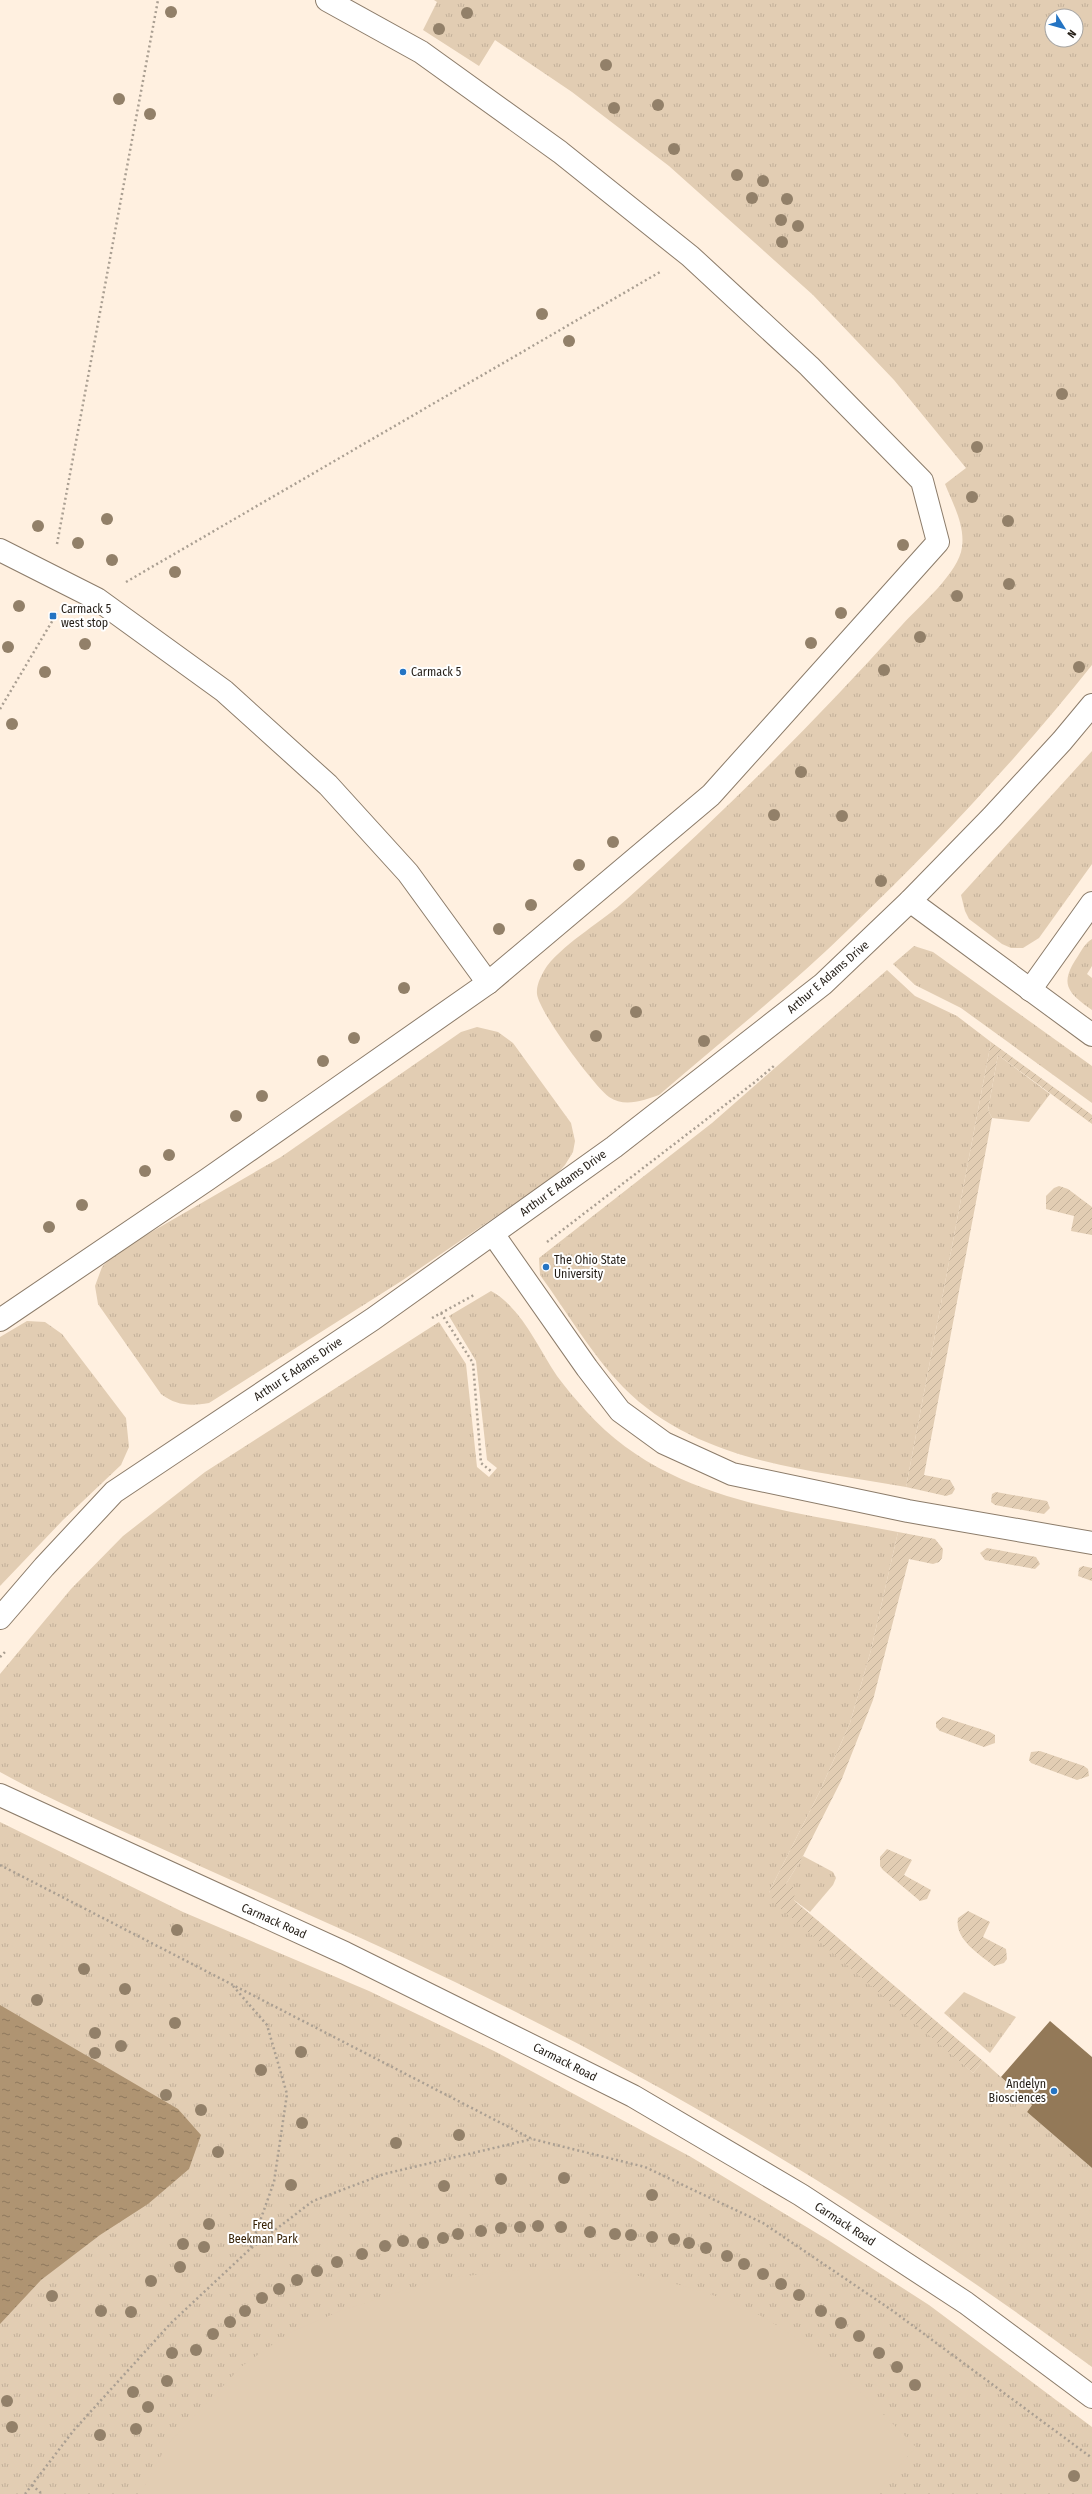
<svg xmlns="http://www.w3.org/2000/svg" width="1092" height="2494" font-family="'Fira Sans Condensed',sans-serif">
  <defs>
    <pattern id="grass-tufts" width="24" height="20" patternUnits="userSpaceOnUse"><rect width="24" height="20" fill="#e2cdb3"/><path d="M3 7l-1-3M5 7V3M7 7l1-3M15 17l-1-3M17 17v-4M19 17l1-3" fill="none" stroke="#c2b099"/></pattern>
    <pattern id="garden-furrows" width="10" height="10" patternUnits="userSpaceOnUse"><rect width="10" height="10" fill="#e2cdb3"/><path d="M-1 1l2-2M0 10L10 0M9 11l2-2" fill="none" stroke="#c2b099"/></pattern>
    <pattern id="water-ripples" width="26" height="14" patternUnits="userSpaceOnUse"><rect width="26" height="14" fill="#af9472"/><path d="M2 4q2-2 4 0t4 0M15 11q2-2 4 0t4 0" fill="none" stroke="#8e785d"/></pattern>
  </defs>
  <rect width="100%" height="100%" fill="#fff0e0"/>
  <!-- grass -->
  <g fill="url(#grass-tufts)" fill-rule="evenodd">
    <path d="M434,0H1092V665C1018,758 936,845 851,927C791,986 723,1040 659,1095C644,1100 625,1108 609,1097C594,1086 539,1012 537,994C536,984 542,974 547,966C567,941 603,921 627,899C724,812 815,722 902,625C919,606 959,573 962,547C965,525 953,504 945,484L966,468L894,380L813,295L669,166L572,92L495,40L479,66L423,30L437,2ZM1052,16H1076V40H1052Z"/>
    <path d="M1092,751V864L1039,938L1023,948H1011L1002,944L969,919L965,911L961,895Z"/>
    <path d="M1092,939V966L1087,974L1092,978V1010C1067,992 1059,984 1078,956C1081,951 1086,942 1092,939Z"/>
    <path d="M914,946L933,952L1092,1066V1103L961,1008L915,985L893,964Z"/>
    <path d="M887,970L915,996L957,1016L991,1042L906,1487C807,1469 698,1463 623,1387C591,1354 567,1312 540,1275L539,1258L712,1123Z"/>
    <path d="M477,1027L498,1032L513,1043L571,1123L575,1141L573,1152L565,1165L555,1176L403,1280L209,1403C190,1406 177,1406 161,1394L98,1304L95,1286L102,1267L115,1253L281,1157L461,1032Z"/>
    <path d="M998,1055L1050,1094L1029,1122L992,1118L988,1110Z"/>
    <path d="M491,1291C522,1308 538,1348 557,1376C566,1388 576,1400 586,1411C667,1501 786,1510 898,1532L871,1650L850,1723L819,1793L769,1892L973,2073L983,2061L1032,2105L1027,2112L1092,2168V2367C890,2218 682,2091 455,1982C353,1933 249,1889 147,1842C98,1820 47,1798 0,1772V1674L71,1589L123,1536L205,1472L439,1322L466,1364L477,1467L489,1477L497,1468L487,1460L476,1361L449,1316Z"/>
    <path d="M27,1321L45,1322L62,1334L126,1418L129,1447L121,1465L63,1520L0,1586V1337Z"/>
    <path d="M0,1822L183,1912L369,1991L494,2051L691,2157L828,2240L929,2305L1092,2427V2494H0Z"/>
    <path d="M803,1856L833,1872L836,1878L833,1885L810,1912L794,1900L786,1884Z"/>
    <path d="M964,1992L1016,2017L990,2053L944,2013Z"/>
  </g>
  <!-- garden -->
  <g fill="url(#garden-furrows)">
    <path d="M991,1042L1092,1115V1124L998,1055L988,1110L992,1118L924,1475L950,1480L955,1489L952,1494L946,1496L906,1487Z"/>
    <path d="M1059,1186L1068,1189L1092,1207V1235L1071,1231L1074,1216L1046,1209V1196L1054,1188Z"/>
    <path d="M996,1492L1047,1501L1050,1508L1044,1514L995,1505L991,1502L992,1494Z"/>
    <path d="M898,1532L935,1539L943,1549L942,1558L939,1562L933,1564L909,1559L873,1700L841,1781L803,1856L786,1884L795,1888L794,1900L797,1903L983,2061L973,2073L779,1907L772,1899L769,1892L819,1793L850,1723L871,1650Z"/>
    <path d="M987,1548L1036,1557L1040,1564L1035,1569L985,1560L980,1553Z"/>
    <path d="M1083,1566L1092,1568V1581L1078,1576L1079,1568Z"/>
    <path d="M943,1717L990,1732L995,1735V1743L984,1747L940,1731L936,1727V1722Z"/>
    <path d="M1040,1751L1084,1766L1088,1769L1089,1776L1077,1780L1031,1763L1029,1760L1031,1752Z"/>
    <path d="M887,1849L912,1860L904,1875L931,1890L927,1899L920,1901L883,1870L880,1866V1857Z"/>
    <path d="M968,1911L990,1922L983,1937L1006,1949L1007,1959L1004,1963L994,1966C979,1954 954,1939 958,1918Z"/>
  </g>
  <!-- pitch -->
  <path fill="#e2cdb3" d="M528,2269C555,2270 585,2268 613,2272C659,2278 711,2291 753,2312C815,2343 867,2398 916,2447L875,2494H140L167,2445L242,2366L289,2333L340,2311L439,2279Z"/>
  <!-- water -->
  <path fill="url(#water-ripples)" d="M0,2005L178,2109L201,2135L189,2169L148,2204L100,2235L41,2280L0,2324Z"/>
  <!-- building -->
  <path fill="#937958" d="M1050,2021L1092,2057V2168L1027,2112L1032,2105L1001,2077Z"/>
  <g fill="none" stroke-linecap="round" stroke-linejoin="round">
    <!-- minor casing -->
    <g stroke="#8c7c6a" stroke-width="24">
      <g id="minor">
        <path d="M327,0L421,52L560,152L690,256L809,366L922,481L938,542L711,795L488,983"/>
        <path d="M0,550L97,599L224,691L328,785L408,873L488,983L208,1179L0,1320"/>
        <path d="M910,901L1092,1035"/>
        <path d="M1030,990L1092,903"/>
        <path d="M493,1234L587,1368L620,1411L664,1443L732,1474L908,1511L1092,1543"/>
        <path d="M0,1618L44,1567L114,1492L373,1319L614,1147L823,984L910,901L992,817L1062,741L1092,705"/>
        <path d="M0,1795L345,1953L633,2096L801,2195L966,2303L1092,2397"/>
      </g>
    </g>
    <!-- path -->
    <g stroke="#aa9f92" stroke-width="2.5" stroke-dasharray="2 3" stroke-linecap="butt">
      <path d="M57,544L158,0"/>
      <path d="M126,582L660,272"/>
      <path d="M0,709L57,613"/>
      <path d="M547,1242L755,1082L775,1065"/>
      <path d="M441,1313L473,1363L481,1463L492,1472"/>
      <path d="M432,1318L474,1295"/>
      <path d="M0,1657L7,1650"/>
      <path d="M0,1865L532,2139L645,2167L763,2223L893,2311L1092,2458"/>
      <path d="M233,1986L267,2025L287,2094L274,2182L250,2249"/>
      <path d="M32,2485L42,2494"/>
      <path d="M25,2494L74,2430L171,2323L250,2249L313,2201L384,2174L532,2139"/>
    </g>
    <!-- minor -->
    <use href="#minor" stroke="#fff" stroke-width="22"/>
  </g>
  <!-- trees -->
  <g fill="#928069">
    <circle cx="171" cy="12" r="6"/>
    <circle cx="467" cy="13" r="6"/>
    <circle cx="439" cy="29" r="6"/>
    <circle cx="606" cy="65" r="6"/>
    <circle cx="119" cy="99" r="6"/>
    <circle cx="658" cy="105" r="6"/>
    <circle cx="614" cy="108" r="6"/>
    <circle cx="150" cy="114" r="6"/>
    <circle cx="674" cy="149" r="6"/>
    <circle cx="737" cy="175" r="6"/>
    <circle cx="763" cy="181" r="6"/>
    <circle cx="752" cy="198" r="6"/>
    <circle cx="787" cy="199" r="6"/>
    <circle cx="781" cy="220" r="6"/>
    <circle cx="798" cy="226" r="6"/>
    <circle cx="782" cy="242" r="6"/>
    <circle cx="542" cy="314" r="6"/>
    <circle cx="569" cy="341" r="6"/>
    <circle cx="1062" cy="394" r="6"/>
    <circle cx="977" cy="447" r="6"/>
    <circle cx="972" cy="497" r="6"/>
    <circle cx="107" cy="519" r="6"/>
    <circle cx="1008" cy="521" r="6"/>
    <circle cx="38" cy="526" r="6"/>
    <circle cx="78" cy="543" r="6"/>
    <circle cx="903" cy="545" r="6"/>
    <circle cx="112" cy="560" r="6"/>
    <circle cx="175" cy="572" r="6"/>
    <circle cx="1009" cy="584" r="6"/>
    <circle cx="957" cy="596" r="6"/>
    <circle cx="19" cy="606" r="6"/>
    <circle cx="841" cy="613" r="6"/>
    <circle cx="920" cy="637" r="6"/>
    <circle cx="811" cy="643" r="6"/>
    <circle cx="85" cy="644" r="6"/>
    <circle cx="8" cy="647" r="6"/>
    <circle cx="1079" cy="667" r="6"/>
    <circle cx="884" cy="670" r="6"/>
    <circle cx="45" cy="672" r="6"/>
    <circle cx="12" cy="724" r="6"/>
    <circle cx="801" cy="772" r="6"/>
    <circle cx="774" cy="815" r="6"/>
    <circle cx="842" cy="816" r="6"/>
    <circle cx="613" cy="842" r="6"/>
    <circle cx="579" cy="865" r="6"/>
    <circle cx="881" cy="881" r="6"/>
    <circle cx="531" cy="905" r="6"/>
    <circle cx="499" cy="929" r="6"/>
    <circle cx="404" cy="988" r="6"/>
    <circle cx="636" cy="1012" r="6"/>
    <circle cx="596" cy="1036" r="6"/>
    <circle cx="354" cy="1038" r="6"/>
    <circle cx="704" cy="1041" r="6"/>
    <circle cx="323" cy="1061" r="6"/>
    <circle cx="262" cy="1096" r="6"/>
    <circle cx="236" cy="1116" r="6"/>
    <circle cx="169" cy="1155" r="6"/>
    <circle cx="145" cy="1171" r="6"/>
    <circle cx="82" cy="1205" r="6"/>
    <circle cx="49" cy="1227" r="6"/>
    <circle cx="177" cy="1930" r="6"/>
    <circle cx="84" cy="1969" r="6"/>
    <circle cx="125" cy="1989" r="6"/>
    <circle cx="37" cy="2000" r="6"/>
    <circle cx="175" cy="2023" r="6"/>
    <circle cx="95" cy="2033" r="6"/>
    <circle cx="121" cy="2046" r="6"/>
    <circle cx="301" cy="2052" r="6"/>
    <circle cx="95" cy="2053" r="6"/>
    <circle cx="261" cy="2070" r="6"/>
    <circle cx="166" cy="2095" r="6"/>
    <circle cx="201" cy="2110" r="6"/>
    <circle cx="302" cy="2123" r="6"/>
    <circle cx="459" cy="2135" r="6"/>
    <circle cx="396" cy="2143" r="6"/>
    <circle cx="218" cy="2152" r="6"/>
    <circle cx="564" cy="2178" r="6"/>
    <circle cx="501" cy="2179" r="6"/>
    <circle cx="291" cy="2185" r="6"/>
    <circle cx="444" cy="2186" r="6"/>
    <circle cx="652" cy="2195" r="6"/>
    <circle cx="209" cy="2224" r="6"/>
    <circle cx="538" cy="2226" r="6"/>
    <circle cx="520" cy="2227" r="6"/>
    <circle cx="561" cy="2227" r="6"/>
    <circle cx="501" cy="2228" r="6"/>
    <circle cx="481" cy="2231" r="6"/>
    <circle cx="590" cy="2232" r="6"/>
    <circle cx="458" cy="2234" r="6"/>
    <circle cx="615" cy="2234" r="6"/>
    <circle cx="631" cy="2235" r="6"/>
    <circle cx="652" cy="2237" r="6"/>
    <circle cx="443" cy="2238" r="6"/>
    <circle cx="674" cy="2239" r="6"/>
    <circle cx="403" cy="2241" r="6"/>
    <circle cx="423" cy="2243" r="6"/>
    <circle cx="689" cy="2243" r="6"/>
    <circle cx="183" cy="2244" r="6"/>
    <circle cx="385" cy="2246" r="6"/>
    <circle cx="204" cy="2247" r="6"/>
    <circle cx="706" cy="2248" r="6"/>
    <circle cx="362" cy="2254" r="6"/>
    <circle cx="727" cy="2256" r="6"/>
    <circle cx="337" cy="2262" r="6"/>
    <circle cx="744" cy="2264" r="6"/>
    <circle cx="180" cy="2267" r="6"/>
    <circle cx="317" cy="2271" r="6"/>
    <circle cx="763" cy="2274" r="6"/>
    <circle cx="297" cy="2280" r="6"/>
    <circle cx="151" cy="2281" r="6"/>
    <circle cx="781" cy="2284" r="6"/>
    <circle cx="279" cy="2289" r="6"/>
    <circle cx="799" cy="2295" r="6"/>
    <circle cx="52" cy="2296" r="6"/>
    <circle cx="262" cy="2298" r="6"/>
    <circle cx="101" cy="2311" r="6"/>
    <circle cx="245" cy="2311" r="6"/>
    <circle cx="821" cy="2311" r="6"/>
    <circle cx="131" cy="2312" r="6"/>
    <circle cx="230" cy="2322" r="6"/>
    <circle cx="841" cy="2323" r="6"/>
    <circle cx="213" cy="2334" r="6"/>
    <circle cx="859" cy="2336" r="6"/>
    <circle cx="196" cy="2350" r="6"/>
    <circle cx="172" cy="2353" r="6"/>
    <circle cx="879" cy="2353" r="6"/>
    <circle cx="897" cy="2367" r="6"/>
    <circle cx="167" cy="2381" r="6"/>
    <circle cx="915" cy="2385" r="6"/>
    <circle cx="133" cy="2392" r="6"/>
    <circle cx="7" cy="2401" r="6"/>
    <circle cx="148" cy="2407" r="6"/>
    <circle cx="12" cy="2427" r="6"/>
    <circle cx="136" cy="2429" r="6"/>
    <circle cx="100" cy="2435" r="6"/>
    <circle cx="1074" cy="2476" r="6"/>
  </g>
  <!-- markers -->
  <g fill="#2474c3" stroke="#fff" stroke-width="1.5">
    <rect x="49" y="612" width="8" height="8" rx="2"/>
    <circle cx="403" cy="672" r="4"/>
    <circle cx="546" cy="1267" r="4"/>
    <circle cx="1054" cy="2091" r="4"/>
  </g>
  <g text-anchor="middle" stroke-width="4" stroke-linejoin="round" paint-order="stroke">
    <!-- poi labels -->
    <g font-size="12" fill="#241e17" stroke="#fff" text-anchor="start">
      <text x="61" y="613">Carmack 5<tspan x="61" dy="14">west stop</tspan></text>
      <text x="411" y="676">Carmack 5</text>
      <text x="554" y="1264">The Ohio State<tspan x="554" dy="14">University</tspan></text>
      <text x="1046" y="2088" text-anchor="end">Andelyn<tspan x="1046" dy="14">Biosciences</tspan></text>
    </g>
    <!-- street labels -->
    <g font-size="12" fill="#241e17" stroke="#fff">
      <text transform="translate(828 977) rotate(-41)" y="4">Arthur E Adams Drive</text>
      <text transform="translate(563 1183) rotate(-36)" y="4">Arthur E Adams Drive</text>
      <text transform="translate(298 1369) rotate(-34)" y="4">Arthur E Adams Drive</text>
      <text transform="translate(274 1921) rotate(24)" y="4">Carmack Road</text>
      <text transform="translate(565 2062) rotate(27)" y="4">Carmack Road</text>
      <text transform="translate(845 2224) rotate(33)" y="4">Carmack Road</text>
    </g>
    <!-- park labels -->
    <g font-size="12" fill="#392407" stroke="#fff">
      <text x="263" y="2229">Fred<tspan x="263" dy="14">Beekman Park</tspan></text>
    </g>
  </g>
  <!-- north arrow -->
  <g transform="translate(1064 28) rotate(127)"><circle r="19" fill="#ffffff" stroke="#a7a5a2"/>
  <path d="M0-3L7 15L0 10L-7 15Z" fill="#2474c3"/>
  <text y="-6" font-size="11" font-weight="bold" text-anchor="middle" fill="#241e17">N</text>
  </g>
</svg>
